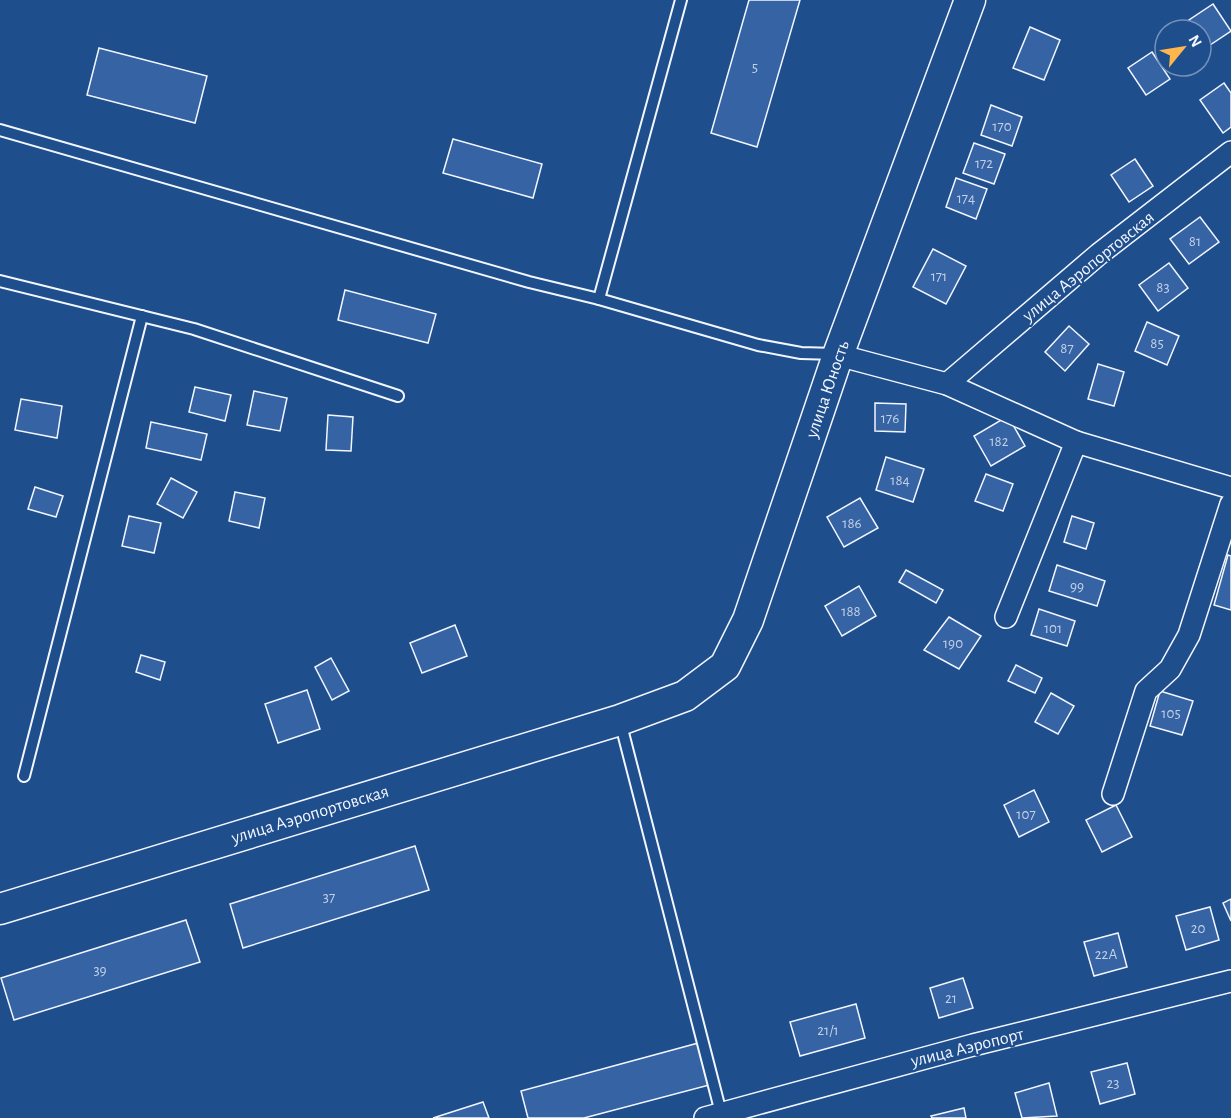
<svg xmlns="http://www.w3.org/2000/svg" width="1231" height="1118" font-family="'Alegreya Sans',sans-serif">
  <rect width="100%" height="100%" fill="#1f4e8c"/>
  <!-- building -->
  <g fill="#3563a3" stroke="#f2f6ff" stroke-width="1.5">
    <path d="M749,0H800L757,147L711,133Z"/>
    <path d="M1213,4L1231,31L1207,47L1201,38V30H1195L1189,20Z"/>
    <path d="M1030,27L1060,40L1044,80L1013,68Z"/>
    <path d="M99,48L207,76L195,123L87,95Z"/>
    <path d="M1152,52L1170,79L1146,95L1128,68Z"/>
    <path d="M1224,83L1231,93V127L1223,133L1200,100Z"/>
    <path d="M991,105L1022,117L1012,146L981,135Z"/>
    <path d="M453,139L542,164L533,198L443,173Z"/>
    <path d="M974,143L1005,154L994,184L963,173Z"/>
    <path d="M1135,159L1153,186L1129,202L1111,175Z"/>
    <path d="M956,178L987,189L976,219L946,207Z"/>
    <path d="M1200,217L1219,242L1189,264L1170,239Z"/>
    <path d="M933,249L966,266L946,304L913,287Z"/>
    <path d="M1169,263L1188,288L1158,311L1139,285Z"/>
    <path d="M345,290L436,314L428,343L338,320Z"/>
    <path d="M1147,322L1179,336L1167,365L1135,351Z"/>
    <path d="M1069,326L1089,344L1065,371L1045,352Z"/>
    <path d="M1098,364L1124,372L1114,406L1088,399Z"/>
    <path d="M195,387L231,395L225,421L189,412Z"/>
    <path d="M254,391L287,398L280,431L247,425Z"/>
    <path d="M21,399L62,406L57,438L15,430Z"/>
    <path d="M875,403L906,404L905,432L875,431Z"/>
    <path d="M328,415L353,417L351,451L326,450Z"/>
    <path d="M1008,416L1025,446L991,466L974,436Z"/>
    <path d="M151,422L207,434L201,460L146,448Z"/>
    <path d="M886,457L924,469L913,502L876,490Z"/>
    <path d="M986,474L1013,484L1003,511L975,501Z"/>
    <path d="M171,478L197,492L183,518L157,504Z"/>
    <path d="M35,487L63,496L56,517L28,509Z"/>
    <path d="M235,492L265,498L259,528L229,521Z"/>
    <path d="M860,498L878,528L844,547L827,517Z"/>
    <path d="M129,516L161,523L154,553L122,546Z"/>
    <path d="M1072,516L1094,523L1086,549L1064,542Z"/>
    <path d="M1228,555L1231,556V610L1214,605Z"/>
    <path d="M1057,565L1105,581L1097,606L1049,591Z"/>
    <path d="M906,570L943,590L936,603L899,582Z"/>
    <path d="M859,586L876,616L842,636L825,606Z"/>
    <path d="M1039,609L1075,621L1067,646L1031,635Z"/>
    <path d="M949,617L981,636L959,669L924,650Z"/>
    <path d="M455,625L467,656L422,673L410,643Z"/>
    <path d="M141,655L165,662L160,680L136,672Z"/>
    <path d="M331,658L349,691L332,700L315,667Z"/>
    <path d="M1016,665L1042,678L1035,693L1008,681Z"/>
    <path d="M307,690L320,729L278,743L265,704Z"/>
    <path d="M1160,691L1193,701L1182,735L1150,726Z"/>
    <path d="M1051,693L1074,706L1058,734L1035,722Z"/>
    <path d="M1034,790L1049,822L1019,837L1004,805Z"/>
    <path d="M1116,805L1132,837L1102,852L1086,820Z"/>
    <path d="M415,846L429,890L243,948L230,904Z"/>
    <path d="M1231,899V921L1223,903Z"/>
    <path d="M1210,907L1219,940L1186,950L1176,916Z"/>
    <path d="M186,920L200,962L14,1020L1,978Z"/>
    <path d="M1118,933L1127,967L1094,976L1084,942Z"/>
    <path d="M963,978L973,1008L939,1018L930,988Z"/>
    <path d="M856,1004L865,1038L800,1056L790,1022Z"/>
    <path d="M702,1042L713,1084L584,1118H528L521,1091Z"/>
    <path d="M1127,1063L1135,1094L1100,1104L1091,1072Z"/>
    <path d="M1049,1083L1057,1116L1022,1118L1015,1093Z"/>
    <path d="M483,1102L489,1118H433Z"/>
    <path d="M964,1108L966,1118H932L931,1116Z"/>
  </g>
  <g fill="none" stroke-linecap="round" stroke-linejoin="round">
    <!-- lane casing -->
    <g stroke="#f2f6ff" stroke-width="14">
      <g id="lane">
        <path d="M0,130L529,282L599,299L758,345L801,353L836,354"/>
        <path d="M0,281L194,329L398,396"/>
        <path d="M599,299L681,0"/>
        <path d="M620,721L721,1113"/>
        <path d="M24,776L142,316"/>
      </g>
    </g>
    <!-- street casing -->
    <g stroke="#f2f6ff" stroke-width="24">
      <g id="street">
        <path d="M838,355L947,384L1076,442L1231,488"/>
        <path d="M947,384L1099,254L1231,152"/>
        <path d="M1006,617L1076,442"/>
        <path d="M1113,794L1146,691L1170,669L1189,635L1231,504"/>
        <path d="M705,1118L973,1045L1231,981"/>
      </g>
    </g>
    <!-- secondary casing -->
    <g stroke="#f2f6ff" stroke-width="33">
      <path id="secondary" d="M0,909L620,720L685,696L725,666L748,620L838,355L970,0"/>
    </g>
    <!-- lane -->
    <use href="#lane" stroke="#1f4e8c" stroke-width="10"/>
    <!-- street -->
    <use href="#street" stroke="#1f4e8c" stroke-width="21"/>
    <!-- secondary -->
    <use href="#secondary" stroke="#1f4e8c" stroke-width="30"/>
  </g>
  <g text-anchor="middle" stroke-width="4.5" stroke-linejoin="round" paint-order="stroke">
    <!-- number labels -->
    <g font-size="15" fill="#c3d1e8">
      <text x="755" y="72">5</text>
      <text x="1002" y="131">170</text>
      <text x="984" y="168">172</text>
      <text x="966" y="203">174</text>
      <text x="1195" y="246">81</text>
      <text x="939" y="281">171</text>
      <text x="1163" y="292">83</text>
      <text x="1157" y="348">85</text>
      <text x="1067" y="353">87</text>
      <text x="890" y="423">176</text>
      <text x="999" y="446">182</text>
      <text x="900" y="485">184</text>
      <text x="852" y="528">186</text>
      <text x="1077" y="591">99</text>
      <text x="851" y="616">188</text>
      <text x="1053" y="633">101</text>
      <text x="953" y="648">190</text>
      <text x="1171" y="718">105</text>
      <text x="1026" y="819">107</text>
      <text x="329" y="902">37</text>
      <text x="1198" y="933">20</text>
      <text x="1106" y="959">22А</text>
      <text x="100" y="975">39</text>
      <text x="951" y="1003">21</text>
      <text x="828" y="1035">21/1</text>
      <text x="1113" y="1088">23</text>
    </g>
    <!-- street labels -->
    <g font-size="18" fill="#f2f6ff" stroke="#1f4e8c">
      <text transform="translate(1088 266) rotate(-39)" y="6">улица Аэропортовская</text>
      <text transform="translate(827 389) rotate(-71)" y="6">улица Юность</text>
      <text transform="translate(310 814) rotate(-17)" y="6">улица Аэропортовская</text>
      <text transform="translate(967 1047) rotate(-14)" y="6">улица Аэропорт</text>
    </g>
  </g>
  <!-- north arrow -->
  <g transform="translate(1183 48) rotate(60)"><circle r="28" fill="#1f4e8c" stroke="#7391ba" stroke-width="1.5"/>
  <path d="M0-4.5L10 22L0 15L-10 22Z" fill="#ffb74d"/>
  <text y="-9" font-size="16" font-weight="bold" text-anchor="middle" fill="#f2f6ff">N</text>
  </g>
</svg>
